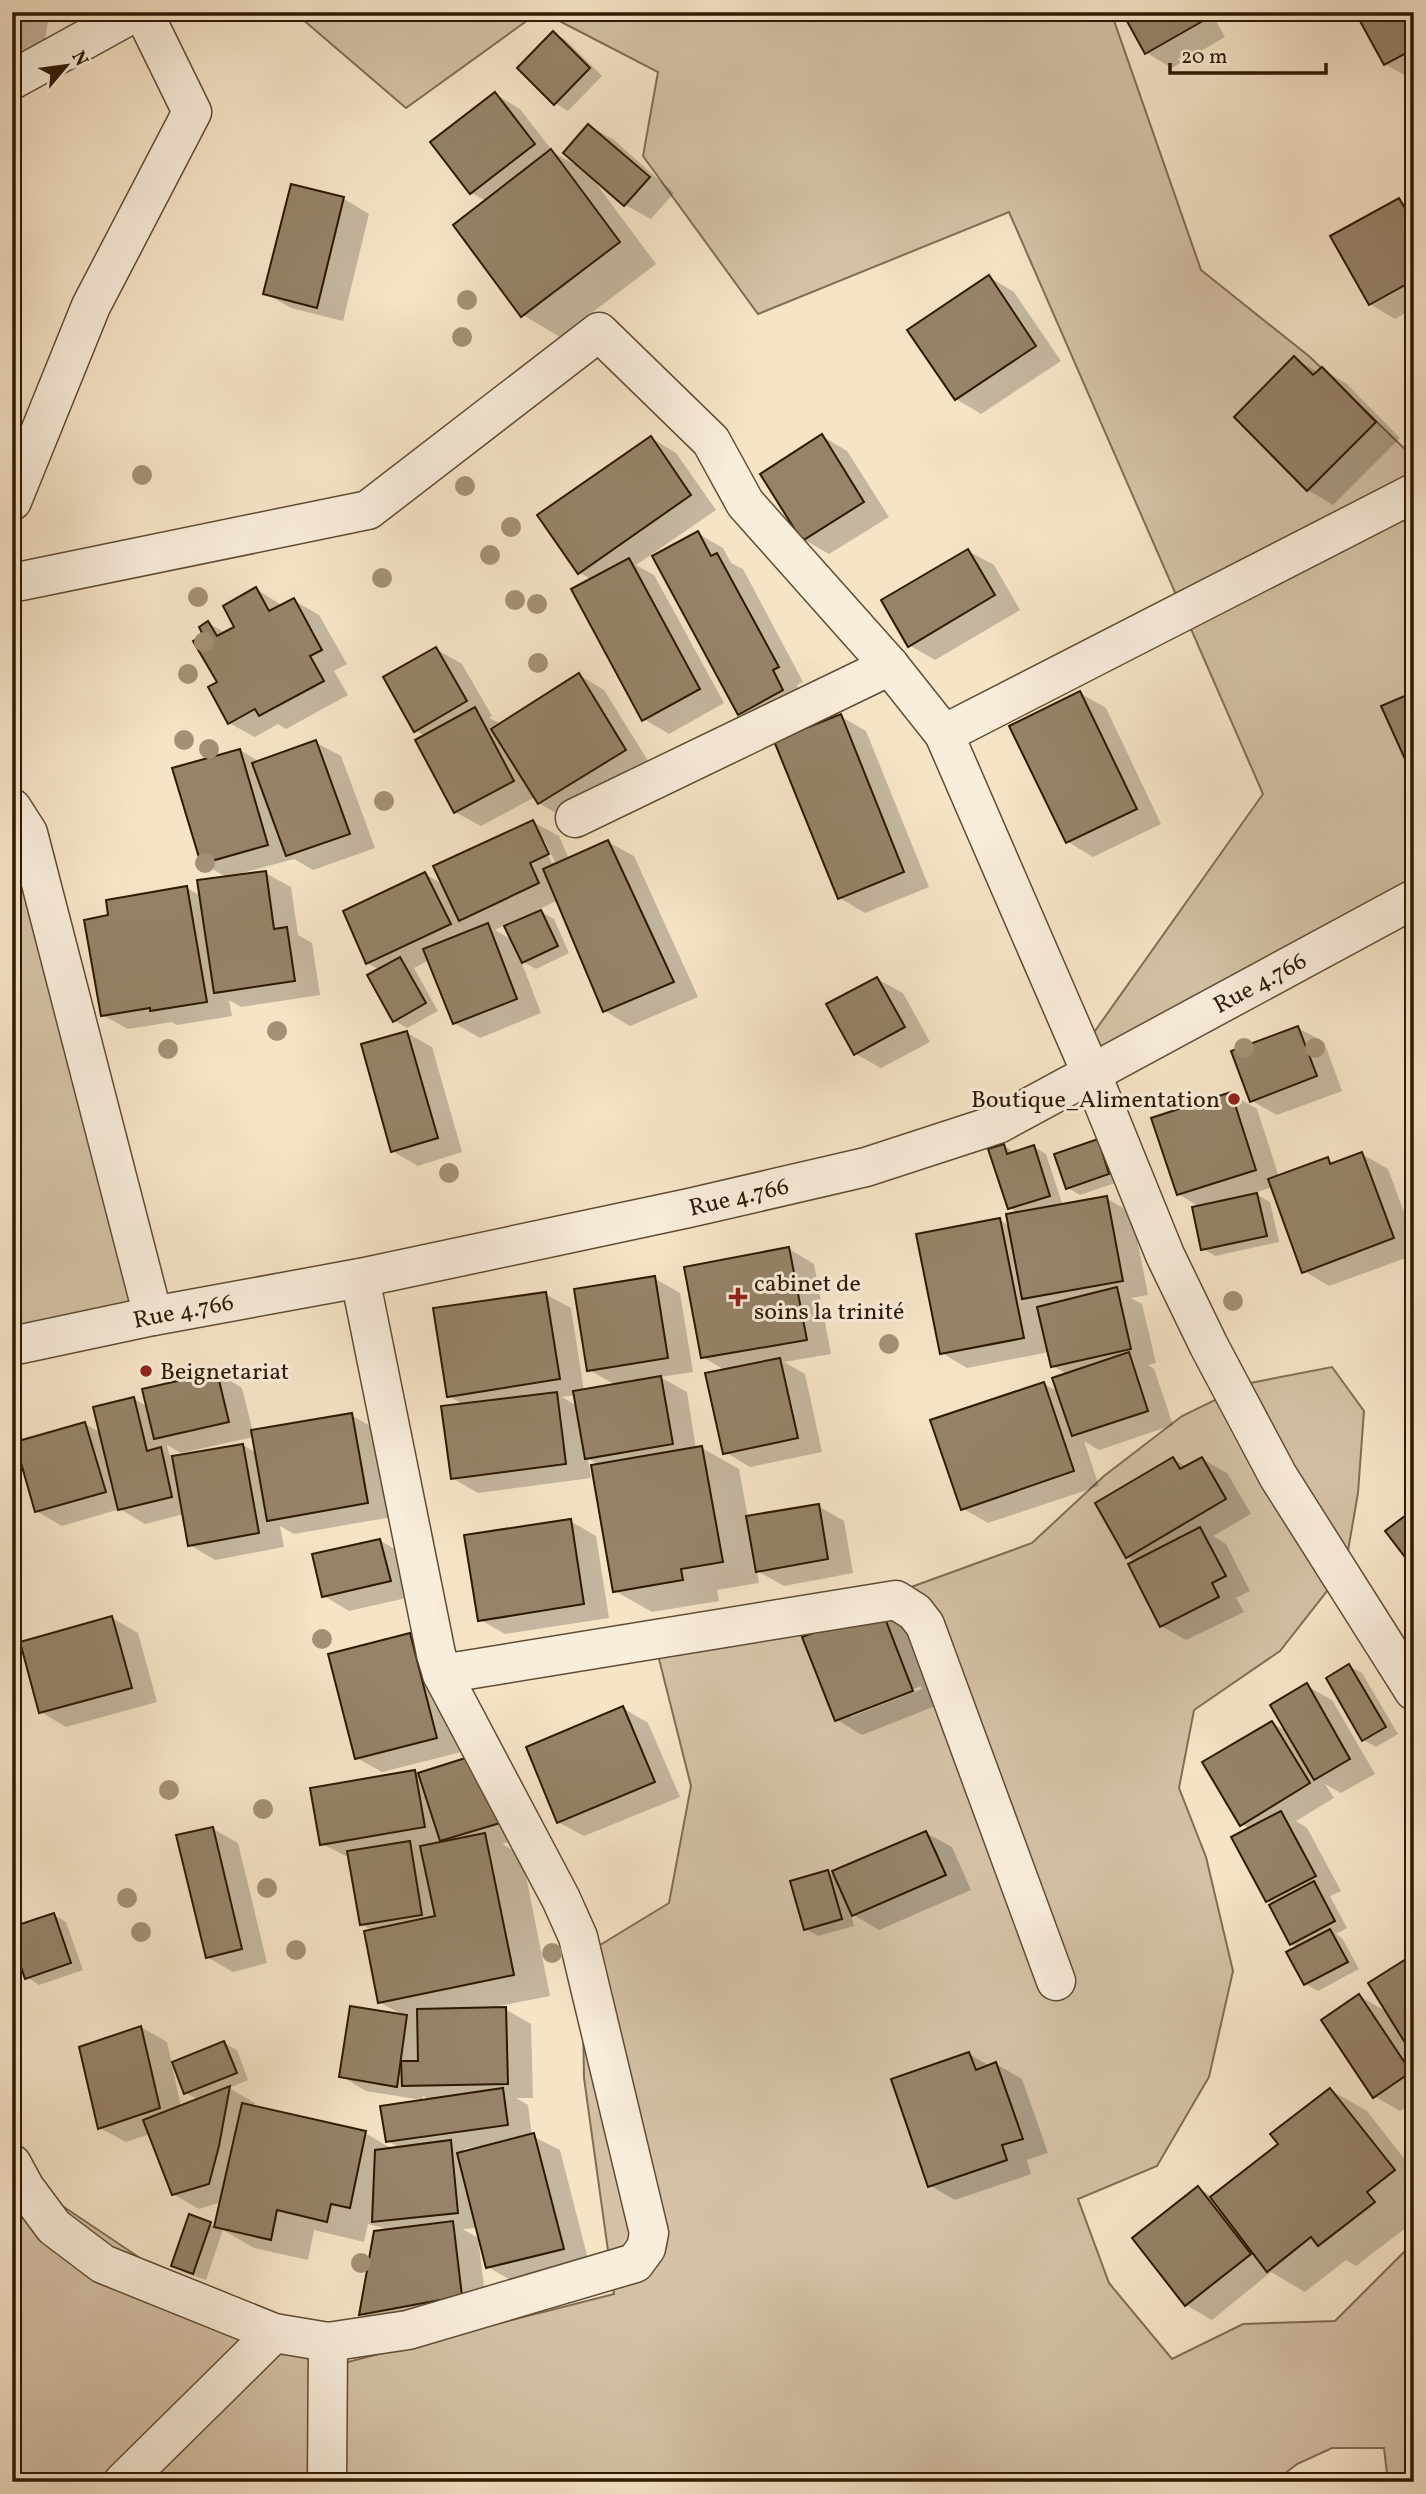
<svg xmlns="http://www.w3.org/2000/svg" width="1426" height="2494" font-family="Vollkorn,serif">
  <rect width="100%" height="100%" fill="#f6e4c7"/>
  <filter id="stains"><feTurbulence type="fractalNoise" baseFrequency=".00286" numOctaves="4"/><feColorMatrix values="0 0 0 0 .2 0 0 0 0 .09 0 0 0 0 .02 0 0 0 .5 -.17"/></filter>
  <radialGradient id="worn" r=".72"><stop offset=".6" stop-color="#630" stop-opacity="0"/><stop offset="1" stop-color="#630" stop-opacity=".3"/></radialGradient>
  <!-- green -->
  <g fill="#d4c1a6" stroke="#816d54" stroke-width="2">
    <path d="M294,12H539L406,108Z"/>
    <path d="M542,12H1111L1201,270L1310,357L1414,458V899L1046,1100L1263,794L1009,212L758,314L643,156L658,72Z"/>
    <path d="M12,837L153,1316L12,1346Z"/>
    <path d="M1332,1367L1364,1411L1358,1493L1345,1568L1280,1651L1194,1710L1179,1788L1206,1857L1233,1971L1209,2077L1157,2166L1078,2199L1109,2283L1172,2359L1243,2324L1335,2321L1413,2243L1414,2238V2482H1388L1384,2448H1332L1297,2464L1274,2482H12V2218L58,2203L149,2264L344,2363L614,2294L584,2078L582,1956L669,1903L691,1786L658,1655L848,1610L1032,1543L1104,1476L1182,1416L1250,1383Z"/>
  </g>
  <!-- shadow -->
  <g fill="#0003" fill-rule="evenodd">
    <path d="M12,12H42L49,16L38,78L12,72Z"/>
    <path d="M1124,12H1211L1225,37L1172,68L1147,53Z"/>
    <path d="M1414,12V77L1411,79L1385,64Z"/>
    <path d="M553,33L566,40L602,76L568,111L555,103Z"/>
    <path d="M495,94L520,109L554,153L581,168L589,126L614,140L674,193L651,219L625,205L592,178L656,264L560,337L523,315L486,201L471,193Z"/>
    <path d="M292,186L344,199L369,214L343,321L291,308L265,293Z"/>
    <path d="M1399,200L1414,208V308L1395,319L1370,304Z"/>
    <path d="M989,277L1014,292L1061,361L981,414L956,399Z"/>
    <path d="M1294,358L1319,373L1322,369L1347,384L1400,438L1333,505L1308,490Z"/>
    <path d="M822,436L847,451L889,517L829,554L803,539Z"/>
    <path d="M651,438L676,453L716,510L636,565L654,575L724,703L669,734L644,719L592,580L579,572Z"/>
    <path d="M697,533L723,548L731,563L743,569L803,682L797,685L807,705L765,729L740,714Z"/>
    <path d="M968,551L994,565L1020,610L935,660L909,645Z"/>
    <path d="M256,589L283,606L293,600L319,615L347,664L334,671L348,695L286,729L278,724L255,737L229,723L206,636L208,623L226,633L236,628Z"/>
    <path d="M436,649L462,664L492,716L489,718L501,724L579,675L604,690L650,764L564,818L539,803L535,797L481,826L455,812L425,736L415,730Z"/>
    <path d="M1080,693L1106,708L1161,824L1093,857L1068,842Z"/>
    <path d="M840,716L866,731L929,887L865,913L840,898Z"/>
    <path d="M315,742L341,756L375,848L313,870L294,859L242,873L243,876L265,873L291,887L298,935L312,943L320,995L241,1007L229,1000L232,1016L177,1025L172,1022L128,1029L102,1015L110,917L187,888L201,896L228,878L202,863L240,750L260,762Z"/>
    <path d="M533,822L559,836L569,859L608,842L634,856L698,997L630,1026L605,1011L558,900L538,910L554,919L569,953L536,969L521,961L541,1013L480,1038L454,1023L429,960L414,968L438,1011L407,1028L395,1021L370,976L380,970L367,963L425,874L444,885ZM541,841H545L555,862L552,863ZM505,925L512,940L495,930Z"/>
    <path d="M877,979L903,993L930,1042L881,1068L856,1054Z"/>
    <path d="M1298,1028L1324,1042L1342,1091L1277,1115L1252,1101Z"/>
    <path d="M407,1033L432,1047L462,1152L418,1166L392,1151Z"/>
    <path d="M1231,1094L1257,1109L1279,1177L1327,1159L1335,1164L1362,1154L1388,1169L1414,1239V1255L1329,1286L1304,1271L1273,1187L1254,1193L1270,1202L1279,1242L1215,1256L1202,1248L1200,1207L1178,1194Z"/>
    <path d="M1098,1141L1121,1181L1080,1195L1068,1188Z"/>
    <path d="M1004,1146L1016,1153L1034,1147L1046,1154L1062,1203L1054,1205L1055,1207L1106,1198L1132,1213L1148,1295L1131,1298L1142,1304L1156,1363L1148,1365L1154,1369L1173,1425L1099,1450L1084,1441L1099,1486L988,1523L962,1508L1044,1384L1059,1392L1067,1374L1053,1366L1049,1352L967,1368L942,1353L1000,1220L1010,1226L1019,1214L1010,1208Z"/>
    <path d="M789,1249L814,1264L831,1354L784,1362L805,1374L822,1452L750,1467L725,1452L726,1371L703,1357Z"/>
    <path d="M654,1278L680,1293L693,1372L660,1377L687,1392L696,1449L702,1448L739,1469L748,1518L818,1506L844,1521L853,1573L784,1586L757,1571L759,1583L717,1590L719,1601L652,1612L615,1591L600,1465L588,1459L591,1478L478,1493L452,1478L464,1405L448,1396L545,1294L571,1308L584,1391L616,1385L589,1370ZM575,1395L577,1406L562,1397Z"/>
    <path d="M217,1373L242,1388L253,1432L351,1415L377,1430L392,1517L294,1534L280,1526L284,1547L215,1560L190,1545L184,1514L145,1524L120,1509L62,1526L36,1511L25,1471L12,1472V1403L19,1407L23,1442L85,1424L101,1433L134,1399L148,1407ZM253,1437L256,1453L243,1445L175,1457L169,1454L167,1445L181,1453Z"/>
    <path d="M1173,1459L1187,1467L1202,1459L1227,1473L1251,1514L1213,1536L1226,1544L1250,1591L1236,1598L1244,1612L1186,1640L1161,1626L1136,1562L1128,1557Z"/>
    <path d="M1414,1511V1565L1411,1560L1412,1559L1406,1555Z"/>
    <path d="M570,1521L596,1536L609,1618L505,1634L479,1619Z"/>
    <path d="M379,1540L405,1555L415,1596L349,1611L324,1596Z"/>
    <path d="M881,1609L906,1624L938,1705L862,1735L837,1720ZM921,1686L922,1689L851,1717V1713Z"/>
    <path d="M112,1618L138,1633L157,1702L66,1727L41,1712Z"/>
    <path d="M409,1635L435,1650L461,1752L382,1772L357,1758Z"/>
    <path d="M1349,1666L1362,1673L1398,1734L1376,1747L1364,1740Z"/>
    <path d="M1307,1686L1332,1700L1375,1774L1341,1793L1325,1784L1334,1798L1296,1821L1307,1828L1341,1891L1330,1896L1347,1928L1336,1934L1342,1938L1359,1969L1318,1991L1305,1984L1298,1948L1291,1944L1274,1905L1267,1901L1250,1829L1241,1824L1272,1723L1288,1732Z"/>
    <path d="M623,1708L648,1723L680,1797L584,1836L558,1822Z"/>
    <path d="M415,1772L524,1837L502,1844L522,1856L550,1996L494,2007V2009H505L531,2024L533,2098H516L528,2105L532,2136L560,2150L589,2263L514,2282L488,2267L478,2228L463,2229L478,2238L487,2310L386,2329L361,2314L390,2230L368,2224L364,2242L314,2230L308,2260L254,2248L223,2230L206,2280L185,2273L173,2266L210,2224L216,2228L222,2202L199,2209L173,2194L150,2134L126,2142L100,2128L141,2027L167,2042L181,2107L199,2100L186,2093L224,2043L237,2050L248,2080L229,2088L255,2103L254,2108L365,2133L394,2150L401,2149L388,2141L430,2100L423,2096L422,2100L366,2091L341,2076L405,2016L379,2002L373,1931L361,1924L350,1858L322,1844ZM481,2146V2149L469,2152L463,2149Z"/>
    <path d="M213,1829L238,1843L267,1963L233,1972L207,1957Z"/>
    <path d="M926,1833L952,1847L971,1890L879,1930L850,1913L854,1926L818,1936L806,1929L828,1872L837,1878Z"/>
    <path d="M54,1915L66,1922L83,1970L39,1985L27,1977Z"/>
    <path d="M1359,1996L1389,2013L1414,2054V2102L1400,2111L1374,2096Z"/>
    <path d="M969,2054L990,2066L996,2064L1022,2079L1048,2153L1027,2160L1031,2174L955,2200L929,2185Z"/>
    <path d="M1330,2090L1367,2111L1414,2171V2205L1403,2213L1411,2224L1356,2266L1346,2260L1305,2292L1271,2272L1212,2320L1186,2305L1198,2188L1213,2197L1280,2144Z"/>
  </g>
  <!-- building -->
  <g fill="#968369" stroke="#2e1903" stroke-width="2">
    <path d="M12,12H22L13,64Z"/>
    <path d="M1122,12H1195L1201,22L1145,54Z"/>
    <path d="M1355,12H1414V49L1384,65Z"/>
    <path d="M553,31L590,68L554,105L517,68Z"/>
    <path d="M495,92L535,144L470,194L430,142Z"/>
    <path d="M588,124L650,177L624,206L563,153Z"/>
    <path d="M551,149L620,242L521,317L453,225Z"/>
    <path d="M291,184L344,197L317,308L263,294Z"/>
    <path d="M1399,198L1414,224V280L1369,305L1330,236Z"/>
    <path d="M989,275L1036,346L955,400L907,330Z"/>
    <path d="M1294,356L1313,375L1322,367L1376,422L1307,491L1234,417Z"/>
    <path d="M822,434L864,502L802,541L760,474Z"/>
    <path d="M651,436L691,495L578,574L537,515Z"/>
    <path d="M698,531L711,556L717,553L779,667L773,670L783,690L738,715L652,556Z"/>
    <path d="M968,549L995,595L908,647L881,600Z"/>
    <path d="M629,558L700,689L642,721L571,589Z"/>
    <path d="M256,587L269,611L294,598L322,650L310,656L324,681L259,716L255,709L228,724L208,687L217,682L193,641L203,635L199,627L208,621L217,636L234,627L223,606Z"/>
    <path d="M436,647L467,701L414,732L383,677Z"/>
    <path d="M579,673L626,750L538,804L491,729Z"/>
    <path d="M1080,691L1137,809L1066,843L1009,726Z"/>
    <path d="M1414,692V779L1381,706Z"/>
    <path d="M475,707L514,781L454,813L415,740Z"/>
    <path d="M841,714L904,872L838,899L774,741Z"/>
    <path d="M316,740L350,834L286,856L252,763Z"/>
    <path d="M240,749L268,845L201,864L172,768Z"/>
    <path d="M533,820L549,854L530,863L539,883L459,921L433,866Z"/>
    <path d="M608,840L674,982L603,1012L543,869Z"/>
    <path d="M266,871L274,929L287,927L295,981L214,993L197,880Z"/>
    <path d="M425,872L451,924L366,964L343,911Z"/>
    <path d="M187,886L207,1002L150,1011V1008L101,1016L84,920L108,915L106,900Z"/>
    <path d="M541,910L558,946L522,963L504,926Z"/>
    <path d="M488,923L517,999L453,1024L423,949Z"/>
    <path d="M400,957L426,1003L393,1022L367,975Z"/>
    <path d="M877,977L905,1027L854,1055L826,1004Z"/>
    <path d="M1298,1026L1317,1076L1250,1102L1231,1051Z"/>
    <path d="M407,1031L438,1138L391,1152L361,1044Z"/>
    <path d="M1231,1092L1256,1170L1177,1195L1151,1118Z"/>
    <path d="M1098,1139L1109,1174L1066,1189L1054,1154Z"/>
    <path d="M1004,1144L1007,1154L1034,1145L1050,1196L1008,1209L988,1149Z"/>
    <path d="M1362,1152L1394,1238L1302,1273L1268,1179L1328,1157L1330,1164Z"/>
    <path d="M1257,1193L1267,1236L1201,1250L1192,1207Z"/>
    <path d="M1107,1196L1123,1281L1022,1299L1006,1214Z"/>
    <path d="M1000,1218L1024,1338L940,1354L916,1234Z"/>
    <path d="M789,1247L807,1340L701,1358L684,1267Z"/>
    <path d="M655,1276L668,1358L587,1371L574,1289Z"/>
    <path d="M1117,1287L1131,1349L1051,1367L1037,1307Z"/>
    <path d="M546,1292L560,1379L447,1397L433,1308Z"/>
    <path d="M1129,1352L1148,1411L1072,1436L1052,1378Z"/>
    <path d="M780,1358L798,1438L723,1454L705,1373Z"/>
    <path d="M217,1372L229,1422L154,1439L142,1389Z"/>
    <path d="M661,1376L673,1444L585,1459L573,1391Z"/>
    <path d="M1044,1382L1074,1471L961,1510L930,1420Z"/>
    <path d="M557,1392L566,1464L451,1479L441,1406Z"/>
    <path d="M134,1397L147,1451L161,1447L172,1497L118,1510L93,1407Z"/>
    <path d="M352,1413L368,1503L267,1521L251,1430Z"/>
    <path d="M85,1422L106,1492L35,1512L15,1442Z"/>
    <path d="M243,1444L259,1533L188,1546L172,1456Z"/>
    <path d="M702,1446L723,1562L681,1569L683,1580L613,1592L591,1465Z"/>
    <path d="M1173,1457L1180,1469L1202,1457L1226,1499L1126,1558L1095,1503Z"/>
    <path d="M819,1504L828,1559L756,1572L746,1516Z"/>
    <path d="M1414,1509V1550L1405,1557L1385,1531Z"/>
    <path d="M571,1519L584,1604L478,1621L464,1535Z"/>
    <path d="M1200,1527L1226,1576L1212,1583L1219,1597L1160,1627L1128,1564Z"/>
    <path d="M380,1539L391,1581L322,1597L312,1554Z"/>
    <path d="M881,1608L913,1691L835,1721L802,1637Z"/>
    <path d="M112,1616L132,1688L39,1713L20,1642Z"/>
    <path d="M410,1633L437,1738L355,1759L328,1654Z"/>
    <path d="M1349,1664L1386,1727L1362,1741L1326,1678Z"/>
    <path d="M1307,1683L1350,1759L1314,1780L1270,1705Z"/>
    <path d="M623,1706L655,1782L557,1823L526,1747Z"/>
    <path d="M1272,1721L1310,1783L1240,1826L1202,1762Z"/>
    <path d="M478,1754L500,1823L440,1841L418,1773Z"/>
    <path d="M415,1770L425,1827L320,1845L310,1788Z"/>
    <path d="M1281,1811L1316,1876L1266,1902L1231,1837Z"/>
    <path d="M213,1827L242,1949L206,1958L176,1835Z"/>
    <path d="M926,1831L946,1875L852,1916L832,1871Z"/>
    <path d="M485,1833L514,1975L378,2003L364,1931L435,1916L420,1846Z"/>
    <path d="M410,1841L422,1915L360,1925L347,1851Z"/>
    <path d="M828,1870L842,1919L804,1930L790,1881Z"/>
    <path d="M1314,1881L1335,1921L1290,1945L1269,1905Z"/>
    <path d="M54,1913L71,1963L25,1979L12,1940V1927Z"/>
    <path d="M1330,1929L1348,1962L1304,1985L1286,1952Z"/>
    <path d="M1414,1954V2053L1412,2054L1368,1983Z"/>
    <path d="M1359,1994L1411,2072L1373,2098L1321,2020Z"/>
    <path d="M350,2006L407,2015L397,2087L339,2077Z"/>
    <path d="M506,2007L508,2084L402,2086L401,2061H418L417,2009Z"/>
    <path d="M141,2026L160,2108L98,2129L79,2047Z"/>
    <path d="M224,2041L237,2073L184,2094L172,2062Z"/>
    <path d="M969,2052L976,2070L996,2062L1023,2139L1002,2145L1007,2160L928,2187L891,2079Z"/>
    <path d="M230,2086L219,2146L209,2184L172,2195L143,2120Z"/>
    <path d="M503,2088L508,2125L386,2142L380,2106Z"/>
    <path d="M1330,2088L1395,2170L1367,2192L1375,2202L1318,2246L1311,2237L1267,2272L1210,2197L1278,2144L1270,2134Z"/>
    <path d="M242,2103L366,2131L350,2208L331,2204L327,2222L277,2210L271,2240L214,2227Z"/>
    <path d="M534,2133L564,2249L486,2268L457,2153Z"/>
    <path d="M451,2140L458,2213L372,2222L375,2150Z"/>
    <path d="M1198,2186L1251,2254L1185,2306L1132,2238Z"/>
    <path d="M189,2214L211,2222L193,2274L171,2266Z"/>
    <path d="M453,2221L462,2296L359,2315L374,2231Z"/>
  </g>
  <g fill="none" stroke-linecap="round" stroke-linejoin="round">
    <!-- minor casing -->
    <g stroke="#604c34" stroke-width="41">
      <g id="minor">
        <path d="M12,80L135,12"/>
        <path d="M12,501L91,306L192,112L143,12"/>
        <path d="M12,583L368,510L599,332L711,441L745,503L890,666L944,734L1092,1075L1165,1255L1209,1346L1278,1476L1414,1691"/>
        <path d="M944,734L1414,493"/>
        <path d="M12,808L28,833L153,1316"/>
        <path d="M575,818L890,666"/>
        <path d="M360,1278L436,1654L442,1674L896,1600L915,1612L925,1625L1056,1981"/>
        <path d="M12,2164L25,2188L54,2227L103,2264L274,2333L328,2342L408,2330L635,2263L646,2248L649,2233L578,1937L561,1899L442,1674"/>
        <path d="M123,2482L274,2333"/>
        <path d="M327,2482L328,2342"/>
      </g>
    </g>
    <!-- tertiary casing -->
    <g stroke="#604c34" stroke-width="41">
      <g id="tertiary">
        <path id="s1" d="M12,1346L153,1316L360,1278L689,1208L866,1167L998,1124L1414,899"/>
      </g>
    </g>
    <!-- minor -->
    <use href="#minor" stroke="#f9eddb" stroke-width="38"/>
    <!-- tertiary -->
    <use href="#tertiary" stroke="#f9eddb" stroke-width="38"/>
  </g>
  <!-- trees -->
  <g fill="#a49076">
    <circle cx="467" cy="300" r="10"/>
    <circle cx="462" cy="337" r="10"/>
    <circle cx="142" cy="475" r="10"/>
    <circle cx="465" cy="486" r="10"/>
    <circle cx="511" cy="527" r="10"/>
    <circle cx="490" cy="555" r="10"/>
    <circle cx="382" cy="578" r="10"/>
    <circle cx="198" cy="597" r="10"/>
    <circle cx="515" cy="600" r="10"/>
    <circle cx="537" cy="604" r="10"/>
    <circle cx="204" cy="642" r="10"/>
    <circle cx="538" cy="663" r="10"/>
    <circle cx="188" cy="674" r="10"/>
    <circle cx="184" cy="740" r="10"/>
    <circle cx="209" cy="749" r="10"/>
    <circle cx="384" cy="801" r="10"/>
    <circle cx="205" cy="863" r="10"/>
    <circle cx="277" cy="1031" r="10"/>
    <circle cx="1244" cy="1048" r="10"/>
    <circle cx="1315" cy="1048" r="10"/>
    <circle cx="168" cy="1049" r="10"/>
    <circle cx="449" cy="1173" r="10"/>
    <circle cx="1233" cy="1301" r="10"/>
    <circle cx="889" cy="1344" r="10"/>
    <circle cx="322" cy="1639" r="10"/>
    <circle cx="169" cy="1790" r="10"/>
    <circle cx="263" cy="1809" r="10"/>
    <circle cx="267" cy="1888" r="10"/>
    <circle cx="127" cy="1898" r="10"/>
    <circle cx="141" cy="1932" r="10"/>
    <circle cx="296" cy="1950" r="10"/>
    <circle cx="552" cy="1953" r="10"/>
    <circle cx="361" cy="2263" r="10"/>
  </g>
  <!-- markers -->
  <g fill="#8f2418" stroke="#f9eddb" stroke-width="2.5">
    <circle cx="1234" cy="1099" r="7"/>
    <path d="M734.5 1286.5h7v7h7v7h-7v7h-7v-7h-7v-7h7z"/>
    <circle cx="146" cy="1371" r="7"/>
  </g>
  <g text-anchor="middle" stroke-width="6" stroke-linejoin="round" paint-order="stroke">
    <!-- street labels -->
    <g font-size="24" fill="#2e1903" stroke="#f9eddb">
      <text dy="8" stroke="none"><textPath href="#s1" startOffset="1309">Rue 4.766</textPath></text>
      <text dy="8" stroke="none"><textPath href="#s1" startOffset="742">Rue 4.766</textPath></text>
      <text dy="8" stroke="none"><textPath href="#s1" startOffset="175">Rue 4.766</textPath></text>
    </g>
    <!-- poi labels -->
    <g font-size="24" fill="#2e1903" stroke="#f9eddb" text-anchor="start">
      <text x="1220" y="1107" text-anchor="end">Boutique_Alimentation</text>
      <text x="754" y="1291">cabinet de<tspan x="754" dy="28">soins la trinité</tspan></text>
      <text x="160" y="1379">Beignetariat</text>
    </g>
  </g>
  <!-- margin -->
  <rect width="1426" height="2494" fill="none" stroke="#f6e4c7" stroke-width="42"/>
  <rect x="14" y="14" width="1398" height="2466" fill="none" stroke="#2e1903" stroke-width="3.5"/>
  <rect x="21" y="21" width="1384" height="2452" fill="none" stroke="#2e1903" stroke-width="2"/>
  <!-- north arrow -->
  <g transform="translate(66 66) rotate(61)" stroke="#f9eddb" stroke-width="5" paint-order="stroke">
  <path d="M0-5L12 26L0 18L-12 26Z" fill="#2e1903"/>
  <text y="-10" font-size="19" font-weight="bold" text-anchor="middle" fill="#2e1903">N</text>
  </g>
  <!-- scale -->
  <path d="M1170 63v10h156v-10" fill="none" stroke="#2e1903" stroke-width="3.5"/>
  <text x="1181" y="63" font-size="21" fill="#2e1903" stroke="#f9eddb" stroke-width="5" paint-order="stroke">20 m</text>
  <rect width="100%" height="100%" filter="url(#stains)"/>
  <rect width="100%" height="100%" fill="url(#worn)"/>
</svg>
